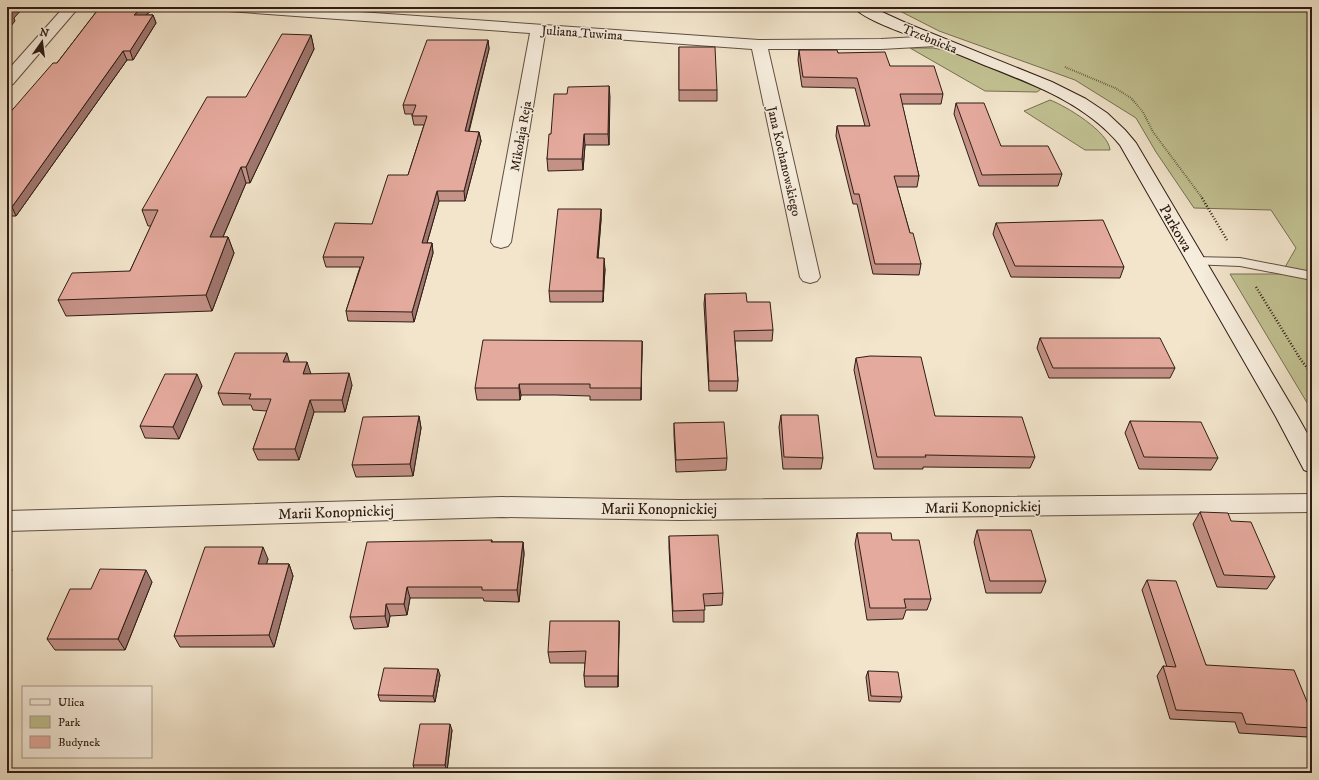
<svg xmlns="http://www.w3.org/2000/svg" width="1319" height="780" font-family="'IM FELL DW Pica',serif">
  <rect width="100%" height="100%" fill="#f2e5cc"/>
  <filter id="stains"><feTurbulence type="fractalNoise" baseFrequency=".005" numOctaves="4"/><feColorMatrix values="0 0 0 0 .2 0 0 0 0 .09 0 0 0 0 .02 0 0 0 .5 -.17"/></filter>
  <radialGradient id="worn" r=".72"><stop offset=".6" stop-color="#630" stop-opacity="0"/><stop offset="1" stop-color="#630" stop-opacity=".3"/></radialGradient>
  <!-- green -->
  <g fill="#c2c293" stroke="#787054">
    <path d="M892,7H1312V411L1230,274H1281L1296,248L1271,210L1194,208L1156,152L1136,118L1075,80L939,31Z"/>
    <path d="M910,48H933L949,51L1041,89L1037,92L985,91Z"/>
    <path d="M1050,100C1066,106 1109,132 1110,150H1085L1024,111Z"/>
  </g>
  <g fill="none" stroke-linecap="round" stroke-linejoin="round">
    <!-- lane casing -->
    <g stroke="#604f42" stroke-width="2">
      <path id="lane" d="M1194,257L1240,258L1312,272V280L1240,266L1190,264L1188,261L1190,258Z"/>
    </g>
    <!-- street casing -->
    <g stroke="#604f42" stroke-width="2">
      <g id="street">
        <path d="M64,7H79L13,84L7,86V71Z"/>
        <path d="M221,7H288L759,40L881,39L936,36L941,38L944,41L941,44L936,46L881,49H768L820,277L817,281L810,283L803,281L800,277L752,49L545,34L511,242L508,246L501,248L494,246L491,242L530,33L228,11L223,10Z"/>
        <path d="M1312,494V512L680,520L502,517L7,531V511L502,497L680,500Z"/>
      </g>
    </g>
    <!-- secondary casing -->
    <g stroke="#2f1d14" stroke-width="2">
      <path id="secondary" d="M854,7H871L906,23L1052,82L1086,99L1107,113L1125,130L1136,143L1298,417L1312,442V473L1304,470L1276,417L1120,145C1086,104 1033,84 984,65C963,56 941,47 919,39C904,33 862,19 854,7Z"/>
    </g>
    <!-- path-far1 -->
    <path stroke="#2f1d14" stroke-width="2" stroke-dasharray="0.5 1.5" stroke-linecap="butt" d="M1065,67L1115,88L1131,98L1143,112L1153,132L1203,199"/>
    <!-- path -->
    <g stroke="#2f1d14" stroke-width="2.5" stroke-dasharray="1 2" stroke-linecap="butt">
      <path d="M1202,198L1227,240"/>
      <path d="M1256,287L1301,360L1312,374"/>
    </g>
    <!-- lane -->
    <use href="#lane" fill="#f7eede" fill-rule="evenodd"/>
    <!-- street -->
    <use href="#street" fill="#f7eede" fill-rule="evenodd"/>
    <!-- secondary -->
    <use href="#secondary" fill="#f7eede" fill-rule="evenodd"/>
  </g>
  <!-- wall -->
  <g fill="#c59288" stroke="#2f1d14">
    <path d="M100,7H155L146,15H153L156,23L133,60H127L16,216H7V116L57,63Z"/>
    <path d="M311,35L314,49L250,183H246L223,237H228L234,253L212,311L66,316L58,300L130,271L151,226H148L142,210L246,97Z"/>
    <path d="M488,40L489,49L469,132H479L481,141L465,201H439L427,243H432L433,253L414,322L348,321L346,311L360,267H326L323,257L372,224L408,175L424,125H414L412,116V114H405L403,105Z"/>
    <path d="M679,47L717,90V101H679Z"/>
    <path d="M799,50L838,53L890,66L943,94L941,104H902L919,176L917,187H897L910,233L921,264L919,275L873,274L857,204H853L836,136L837,126H865L855,88L802,87L798,60Z"/>
    <path d="M609,86V145H585L583,170L548,171L547,159L551,134L567,94Z"/>
    <path d="M956,103L1001,146L1062,174L1058,186H979L954,114Z"/>
    <path d="M601,209V220L598,258L605,269L603,302H550L549,291Z"/>
    <path d="M996,223L1124,267L1120,278L1011,277L993,234Z"/>
    <path d="M705,294L747,302L773,330L772,341H735L738,381L737,391H709L704,304Z"/>
    <path d="M1040,338L1175,368L1170,378H1049L1037,348Z"/>
    <path d="M642,341L641,400H590V396L556,395H521L520,400H477L475,388Z"/>
    <path d="M856,358L935,416L1035,457L1030,468L923,467V469H874L854,370Z"/>
    <path d="M290,362L311,374L352,385L345,412H314L299,460H258L253,449L267,411L253,410L251,405H223L218,393Z"/>
    <path d="M202,386L179,439L145,438L140,426Z"/>
    <path d="M781,415L823,458L821,469H783L779,427Z"/>
    <path d="M419,416L421,428L413,476L356,477L352,465Z"/>
    <path d="M1130,421L1218,458L1211,470L1139,469L1125,433Z"/>
    <path d="M674,423L727,458L726,470L676,472L674,435Z"/>
    <path d="M1200,512L1231,521L1275,577L1267,589L1217,587L1193,524Z"/>
    <path d="M977,530L1046,581L1041,593H986L974,542Z"/>
    <path d="M857,533L892,540L931,599L927,610H906L903,619L867,620L855,544Z"/>
    <path d="M669,536L723,593L722,605L704,606V622H673L669,548Z"/>
    <path d="M492,540V542H523L524,554L519,602L484,601L483,598H410L407,615L390,616L388,627L354,629L350,617Z"/>
    <path d="M268,559L266,564H289L293,576L274,647H180L174,636Z"/>
    <path d="M1147,580L1206,665L1310,709L1309,710L1312,718V732L1308,737L1239,733L1235,722L1170,719L1157,676L1163,666L1167,667L1142,590Z"/>
    <path d="M152,582L125,650H55L47,639L91,589Z"/>
    <path d="M619,621V632L618,687H585L584,676L585,663H550L548,652Z"/>
    <path d="M868,671L902,697L900,702L869,701L866,677Z"/>
    <path d="M440,675L435,702L380,701L378,695Z"/>
    <path d="M452,730L447,771H415L413,765Z"/>
  </g>
  <!-- shaded-wall -->
  <g fill="#a0776f" stroke="#2f1d14">
    <path d="M10,7H24L14,18L15,21L7,31V15L8,8Z"/>
    <path d="M143,7H155L137,23L134,15Z"/>
    <path d="M153,15L156,23L133,60L130,51Z"/>
    <path d="M311,35L314,49L250,183L246,167Z"/>
    <path d="M488,40L489,49L466,141L465,131Z"/>
    <path d="M123,51L127,60L16,216L12,207Z"/>
    <path d="M609,86L610,97L609,145L608,134Z"/>
    <path d="M479,132L481,141L465,201L464,191Z"/>
    <path d="M584,134L585,145L583,170L582,159Z"/>
    <path d="M241,167L246,183L216,253L210,237Z"/>
    <path d="M437,191L439,201L424,253L422,243Z"/>
    <path d="M601,209V220L597,269V258Z"/>
    <path d="M228,237L234,253L212,311L206,295Z"/>
    <path d="M432,243L433,253L414,322L412,312Z"/>
    <path d="M604,258L605,269L603,302V291Z"/>
    <path d="M642,341V353L641,400V388Z"/>
    <path d="M287,353L290,364L283,362Z"/>
    <path d="M307,362L311,374H303Z"/>
    <path d="M349,373L352,385L345,412L342,400Z"/>
    <path d="M197,374L202,386L179,439L173,427Z"/>
    <path d="M519,384L521,395L520,400L519,388Z"/>
    <path d="M310,400L314,412L299,460L295,449Z"/>
    <path d="M419,416L421,428L413,476L410,464Z"/>
    <path d="M523,542L524,554L519,602L517,590Z"/>
    <path d="M263,547L268,559L263,576L258,564Z"/>
    <path d="M7,562L12,570L7,582Z"/>
    <path d="M289,564L293,576L274,647L269,635Z"/>
    <path d="M146,570L152,582L125,650L118,639Z"/>
    <path d="M407,587L410,598L407,615L404,604Z"/>
    <path d="M386,604L390,616L388,627L385,616Z"/>
    <path d="M619,621V632L618,687V676Z"/>
    <path d="M438,669L440,675L435,702L433,696Z"/>
    <path d="M450,724L452,730L447,771L445,765Z"/>
  </g>
  <!-- building -->
  <g fill="#e5aa9e" stroke="#2f1d14">
    <path d="M7,7H10L8,8L11,10L7,15Z"/>
    <path d="M100,7H143L134,15H153L130,51H123L12,207H7V148L11,143H7V116L53,63H57Z"/>
    <path d="M282,34L311,35L246,167H241L210,237H228L206,295L58,300L72,273L130,271L158,210H142L207,97H246Z"/>
    <path d="M427,40H488L465,131L479,132L464,191H437L422,243H432L412,312L346,311L364,257H323L335,223L372,224L388,175H408L427,116H412L416,105H403Z"/>
    <path d="M679,47H715L717,90H679Z"/>
    <path d="M799,50H837L838,53L885,52L890,66H934L943,94H900L919,176H894L910,233H913L921,264H875L859,194H854L837,126H870L857,78L803,77Z"/>
    <path d="M609,86L608,134H584L582,159H547L549,134H551L554,94H567L568,87Z"/>
    <path d="M956,103H984L1001,146H1048L1062,174L982,175Z"/>
    <path d="M558,209H601L597,258H604L603,291H549Z"/>
    <path d="M1103,220L1124,267L1015,266L996,223Z"/>
    <path d="M746,293L747,302H770L773,330L734,331L738,381H709L705,294Z"/>
    <path d="M1040,338H1160L1175,368H1053Z"/>
    <path d="M483,340L642,341L641,388H590V384H519V388H475Z"/>
    <path d="M235,353H287L283,362H307L303,374L349,373L342,400H310L295,449H253L271,399H249L251,394L218,393Z"/>
    <path d="M870,356L921,357L935,416L1022,417L1035,457L925,455L926,457H877L856,358Z"/>
    <path d="M165,374H197L173,427L140,426Z"/>
    <path d="M781,415H818L823,458L784,457Z"/>
    <path d="M419,416L410,464L352,465L363,417Z"/>
    <path d="M1130,421L1201,422L1218,458L1144,457Z"/>
    <path d="M724,422L727,458L676,460L674,423Z"/>
    <path d="M1200,512L1228,513L1231,521L1251,522L1275,577L1224,575Z"/>
    <path d="M977,530H1031L1046,581H990Z"/>
    <path d="M857,533H891L892,540H919L931,599H904L906,608H870Z"/>
    <path d="M718,535L723,593L703,594L705,610L673,611L669,536Z"/>
    <path d="M492,540L491,542H523L517,590H482V587H407L404,604H386L385,616L350,617L367,542Z"/>
    <path d="M205,547H263L258,564H289L269,635L174,636Z"/>
    <path d="M100,569L146,570L118,639H47L70,589H91Z"/>
    <path d="M1147,580L1176,581L1206,665L1294,670L1310,709H1308L1312,718V728L1246,724L1242,713L1176,710L1163,666L1176,667Z"/>
    <path d="M550,621H619L618,676H584L586,651L548,652Z"/>
    <path d="M384,668L438,669L433,696L378,695Z"/>
    <path d="M868,671L898,672L902,697L871,696Z"/>
    <path d="M420,724H450L445,765H413Z"/>
  </g>
  <g text-anchor="middle" stroke-width="3" stroke-linejoin="round" paint-order="stroke">
    <!-- far-street labels -->
    <g font-size="13" fill="#2f1d14" stroke="#f7eede">
      <text transform="translate(582 32) rotate(4)" y="5">Juliana Tuwima</text>
      <text transform="translate(930 38) rotate(22)" y="5">Trzebnicka</text>
      <text transform="translate(520 136) rotate(-80)" y="5">Mikołaja Reja</text>
      <text transform="translate(785 161) rotate(77)" y="5">Jana Kochanowskiego</text>
    </g>
    <!-- street labels -->
    <g font-size="15" fill="#2f1d14" stroke="#f7eede">
      <text transform="translate(1176 228) rotate(60)" y="5">Parkowa</text>
      <text transform="translate(983 507) rotate(-1)" y="5">Marii Konopnickiej</text>
      <text x="659" y="514">Marii Konopnickiej</text>
      <text transform="translate(336 512) rotate(-2)" y="5">Marii Konopnickiej</text>
    </g>
  </g>
  <!-- margin -->
  <rect width="1319" height="780" fill="none" stroke="#f2e5cc" stroke-width="24"/>
  <rect x="8" y="8" width="1303" height="764" fill="none" stroke="#2f1d14" stroke-width="2"/>
  <rect x="12" y="12" width="1295" height="756" fill="none" stroke="#2f1d14"/>
  <!-- legend -->
  <rect x="22" y="686" width="130" height="72" fill="#f7eede" stroke="#a79a8d"/>
  <rect x="30" y="699" width="20" height="6" fill="#f7eede" stroke="#a79a8d"/>
  <text x="58" y="706" font-size="12" fill="#2f1d14">Ulica</text>
  <rect x="30" y="716" width="20" height="12" fill="#c2c293" stroke="#a79a8d"/>
  <text x="58" y="726" font-size="12" fill="#2f1d14">Park</text>
  <rect x="30" y="736" width="20" height="12" fill="#e5aa9e" stroke="#a79a8d"/>
  <text x="58" y="746" font-size="12" fill="#2f1d14">Budynek</text>
  <!-- north arrow -->
  <g transform="translate(42 42) rotate(14)" stroke="#f7eede" stroke-width="3" paint-order="stroke">
  <path d="M0-3L7 15L0 10L-7 15Z" fill="#2f1d14"/>
  <text y="-6" font-size="11" font-weight="bold" text-anchor="middle" fill="#2f1d14">N</text>
  </g>
  <rect width="100%" height="100%" filter="url(#stains)"/>
  <rect width="100%" height="100%" fill="url(#worn)"/>
</svg>
